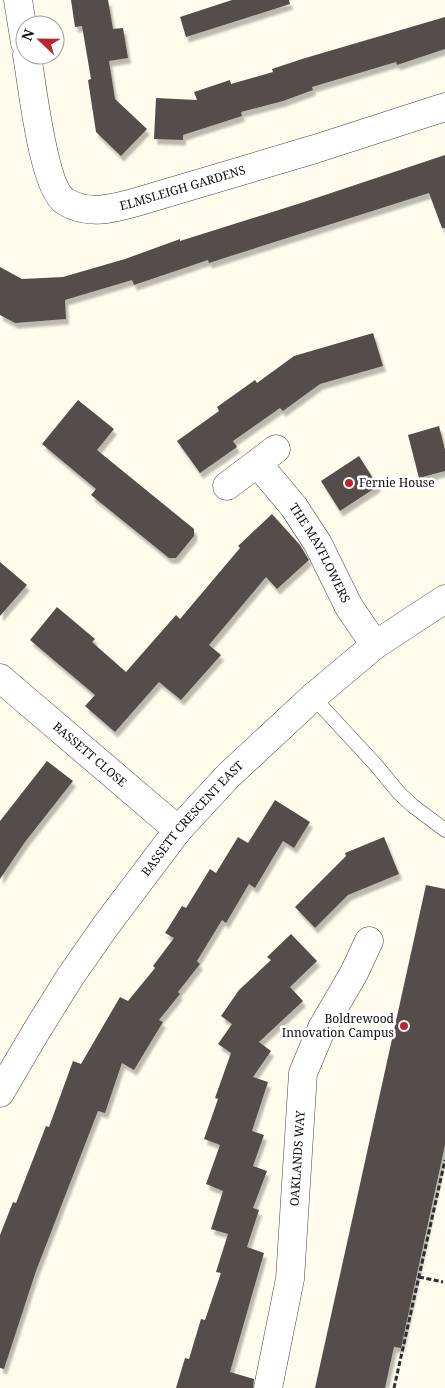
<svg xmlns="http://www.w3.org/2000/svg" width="445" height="1388" font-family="'Noto Serif',serif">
  <defs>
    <filter id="shadow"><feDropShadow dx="3" dy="5.5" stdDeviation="1" flood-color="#0004"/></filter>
  </defs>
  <rect width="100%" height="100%" fill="#fffbed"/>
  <!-- building -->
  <g fill="#554e49" filter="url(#shadow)">
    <path d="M71,0H108L113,29L123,28L128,58L109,61L115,99L147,129L121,156L96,132L88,80L91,79L82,26L75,27Z"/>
    <path d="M232,0H289L290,4L186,37L180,17Z"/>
    <path d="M445,17V49L397,65L396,62L312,87L313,90L283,101L241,112L242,116L183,135V140L154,139L156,98L197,100L194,92L230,80L231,84L273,72L272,69L302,59Z"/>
    <path d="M445,155V228H442L429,193L237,254L209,263L208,260L134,285L132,280L65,300L66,319L15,323L0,315V267L22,279L63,277L125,259L180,239V241L304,202Z"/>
    <path d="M373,333L383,366L320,384L283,411L280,408L233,441L237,447L200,473L177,441L219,411L217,407L255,380L257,383L294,356Z"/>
    <path d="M78,400L114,429L97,450L194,529V536L176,558H169L91,495L96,489L42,444Z"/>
    <path d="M439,426L445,450V471L419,478L408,435Z"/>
    <path d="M359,456L378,486L340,511L321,481Z"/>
    <path d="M272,514L300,545L309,560L277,589L266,577L209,645L221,655L181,700L159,682L115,732L85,706L95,695L30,640L57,607L95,639L92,642L126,672L176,615L180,619L240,548L238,546Z"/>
    <path d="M0,562L27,585L0,616Z"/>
    <path d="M47,761L73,781L25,842L0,879V821Z"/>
    <path d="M275,800L310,822L294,848L283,841L255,888L249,884L226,923L222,920L197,961L200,964L178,992L180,994L159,1020L163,1022L134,1070L122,1063L105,1113L98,1111L36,1271L4,1369L0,1368V1235L13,1202L16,1203L46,1126L49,1127L73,1061L81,1064L120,997L128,1001L155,968L153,966L174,938L165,933L182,906L186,908L210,869L216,873L238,837L248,843Z"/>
    <path d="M384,837L399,874L348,895L315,928L295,907L346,856L345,853Z"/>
    <path d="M426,885L445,889V1145L401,1348L394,1347L385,1388H315Z"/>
    <path d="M291,934L317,961L290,987L303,1001L259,1042L271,1051L253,1077L268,1082L252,1131L264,1135L253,1166L267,1171L253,1208L259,1210L247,1247L264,1253L230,1372L254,1379L253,1388H176L185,1358L189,1359L201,1319L205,1320L221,1273L216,1272L228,1234L211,1229L223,1191L206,1184L220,1145L204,1139L218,1099L215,1098L231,1053L218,1044L232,1024L221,1016L239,990L271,960L267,957Z"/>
  </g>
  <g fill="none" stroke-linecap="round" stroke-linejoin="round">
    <!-- lane casing -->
    <g stroke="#404040" stroke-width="15">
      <path id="lane" d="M313,697L375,764L399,793L413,806L445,830"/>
    </g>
    <!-- street casing -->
    <g stroke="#404040" stroke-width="29">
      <g id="street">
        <path d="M18,0L25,43"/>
        <path id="s1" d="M27,55C32,83 43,189 66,202C90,216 115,208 140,201L315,149L445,107"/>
        <path id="s2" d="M258,464L294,507L318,544L349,607L375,645"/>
        <path d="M227,486L276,449"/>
        <path id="s3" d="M0,678L178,830"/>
        <path id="s4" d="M0,1093L37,1030L70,977L107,924L178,830L228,776L313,697L375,645L445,599"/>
        <path id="s5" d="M268,1388L290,1279L303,1073L322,1028L354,973L369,941"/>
      </g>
    </g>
    <!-- path -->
    <g stroke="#2f2f2f" stroke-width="3" stroke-dasharray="5 2.5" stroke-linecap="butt">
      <path d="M419,1277L443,1282"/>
      <path d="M394,1388L445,1160"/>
    </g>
    <!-- lane -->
    <use href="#lane" stroke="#fff" stroke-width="14"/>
    <!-- street -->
    <use href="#street" stroke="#fff" stroke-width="28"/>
  </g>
  <!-- markers -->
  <g fill="#b92830" stroke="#fff" stroke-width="2">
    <circle cx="349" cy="483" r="5"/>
    <circle cx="404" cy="1026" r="5"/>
  </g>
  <g text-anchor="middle" stroke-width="5" stroke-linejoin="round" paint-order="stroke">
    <!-- street labels -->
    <g font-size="12" fill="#0d0d0d" stroke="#fff">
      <text dy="4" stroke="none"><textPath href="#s1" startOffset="275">ELMSLEIGH GARDENS</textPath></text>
      <text dy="4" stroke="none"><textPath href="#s2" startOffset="109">THE MAYFLOWERS</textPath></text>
      <text dy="4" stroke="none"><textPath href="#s3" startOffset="118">BASSETT CLOSE</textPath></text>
      <text dy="4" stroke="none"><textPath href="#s4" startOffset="336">BASSETT CRESCENT EAST</textPath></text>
      <text dy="4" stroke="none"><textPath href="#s5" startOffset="232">OAKLANDS WAY</textPath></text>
    </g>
    <!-- poi labels -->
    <g font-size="12" fill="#0d0d0d" stroke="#fff" text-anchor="start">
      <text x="359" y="487">Fernie House</text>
      <text x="394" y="1023" text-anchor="end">Boldrewood<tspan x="394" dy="14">Innovation Campus</tspan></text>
    </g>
  </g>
  <!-- north arrow -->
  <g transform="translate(40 40) rotate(292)"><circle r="24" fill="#ffffff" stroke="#9e9e9e"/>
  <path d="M0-4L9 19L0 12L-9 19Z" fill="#b92830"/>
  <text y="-8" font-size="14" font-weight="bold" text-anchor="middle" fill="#0d0d0d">N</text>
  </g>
</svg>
